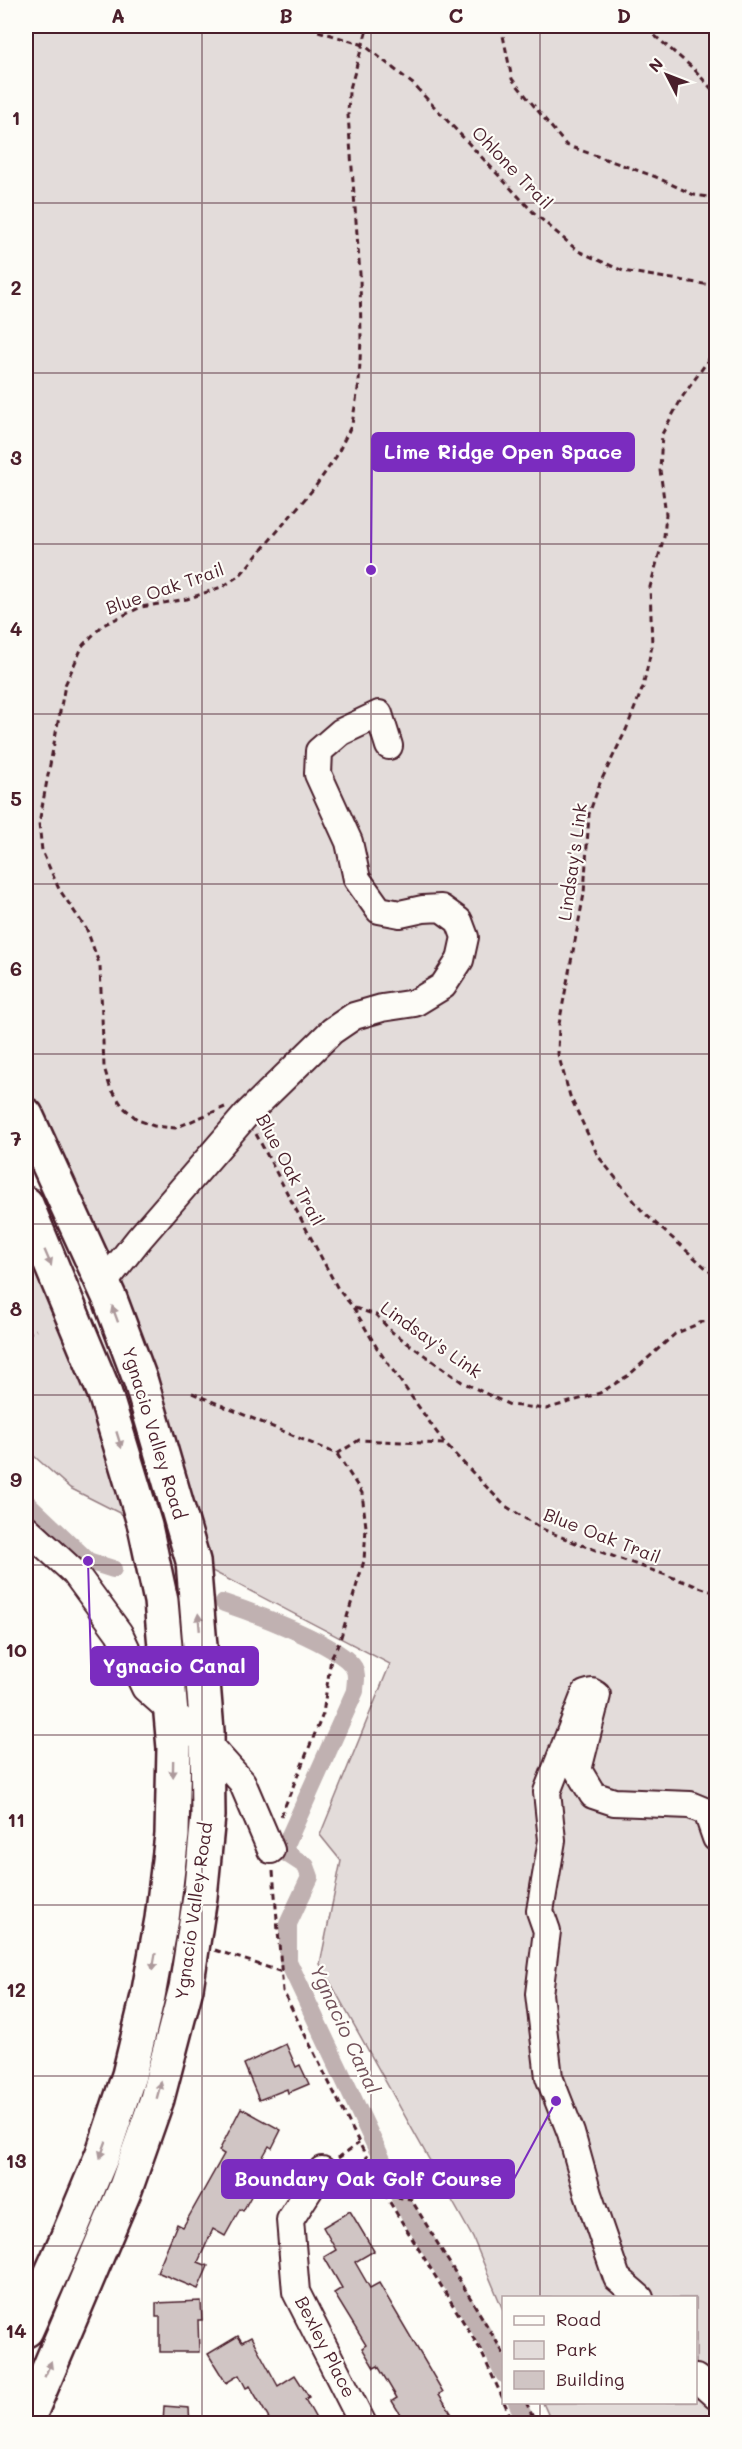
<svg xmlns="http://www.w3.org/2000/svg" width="742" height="2449" font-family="Mali,sans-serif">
  <rect width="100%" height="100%" fill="#fdfcf7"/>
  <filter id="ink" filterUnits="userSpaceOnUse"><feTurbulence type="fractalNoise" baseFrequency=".0167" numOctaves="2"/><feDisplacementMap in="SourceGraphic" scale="12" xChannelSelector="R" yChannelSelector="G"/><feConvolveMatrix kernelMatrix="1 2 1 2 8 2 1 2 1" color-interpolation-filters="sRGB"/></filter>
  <g filter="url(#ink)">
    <!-- green -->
    <g fill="#e3dcda" stroke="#967e82" stroke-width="1.5">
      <path d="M26,26H716V2423H552L543,2403L696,2402V2298H504L503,2310L473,2238L320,1964L341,1861L320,1835L390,1664L193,1561L26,1115Z"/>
      <path d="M26,1204L145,1526L70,1488L26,1449Z"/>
    </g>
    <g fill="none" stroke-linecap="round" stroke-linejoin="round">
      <!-- canal -->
      <g stroke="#c0b1b1" stroke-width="18">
        <path d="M26,1502L88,1561L113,1569"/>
        <path d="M224,1603C251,1612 341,1645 354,1668C358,1675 355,1684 355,1691L283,1851L306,1866L310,1877L288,1924V1961L402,2202L491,2347L504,2374"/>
        <path d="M517,2402L527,2424"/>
      </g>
    </g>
    <!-- building -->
    <g fill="#d0c5c4" stroke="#4a1f2b" stroke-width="1.5">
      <path d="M286,2044L296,2067L300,2065L309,2084L288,2093L287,2089L259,2100L244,2064Z"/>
      <path d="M241,2108L281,2130L272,2148L269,2146L248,2183L256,2187L243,2211L240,2209L225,2236L213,2229L198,2262L208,2266L198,2289L157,2272L177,2224L183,2227L224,2154L219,2151Z"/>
      <path d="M350,2211L374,2251L355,2262L370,2288L379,2283L443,2392L439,2394L458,2424H406L392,2401L397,2398L378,2366L374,2368L362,2348L366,2345L334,2293L342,2288L324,2257L336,2250L323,2227Z"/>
      <path d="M201,2301L202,2320H198L199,2352H160V2317H156V2303Z"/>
      <path d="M238,2336L242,2342L251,2337L278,2386L295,2375L309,2397L305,2399L319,2424H272L250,2386L246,2388L239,2375L226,2383L208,2354Z"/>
      <path d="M164,2406L189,2408L190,2424H163Z"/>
    </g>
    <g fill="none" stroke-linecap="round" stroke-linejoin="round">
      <!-- minor casing -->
      <g stroke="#4a1f2b" stroke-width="30">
        <g id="minor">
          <path d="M103,1284L138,1240L246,1115L332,1031L354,1016L382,1008L415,1003L443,986L460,960L465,937L459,921L441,908L423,909L400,914L379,910L357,879L349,842L318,774L319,751L341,732L379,714L389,746"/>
          <path d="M26,1528L75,1573L119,1633L145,1688L207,1743L242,1782L271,1850"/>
          <path d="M322,2170L290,2220L296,2292L363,2424"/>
          <path d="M640,2298L617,2278L588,2194L571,2133L549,2077L539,1994L547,1931L540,1911L552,1840L547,1792L585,1694L592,1692L597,1695L578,1770L593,1795L614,1802L690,1805L707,1812L716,1838"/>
          <path d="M696,2378L716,2396"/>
        </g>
      </g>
      <!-- highway casing -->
      <g stroke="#4a1f2b" stroke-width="38">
        <g id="highway">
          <path d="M26,1115L110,1299L141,1382L193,1561L207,1731L208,1816L200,1897L186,1988L157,2099L126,2187L26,2423"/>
          <path d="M26,1204L105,1394L145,1526L161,1601L174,1748L172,1835L162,1919L148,1996L129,2075L103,2153L69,2234L26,2330"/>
        </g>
      </g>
      <!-- path -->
      <g stroke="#4a1f2b" stroke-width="3" stroke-dasharray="6 4.5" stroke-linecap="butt">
        <path d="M309,26L318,31L364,45L413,84L533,212L578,251L623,271L716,286"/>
        <path d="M501,26L512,79L566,145L656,177L694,195L716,198"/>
        <path d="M650,26L655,36L694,69L716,94"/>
        <path d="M716,349L683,396L662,434L660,470L666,514L664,537L650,587L652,646L643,687L626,730L600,783L589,814L584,894L559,1024L558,1054L570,1096L598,1156L643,1212L716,1277"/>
        <path d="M225,1107L175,1128L154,1126L138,1120L123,1107L110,1087L104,1067L100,966L87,930L59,889L42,851L39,823L65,685L83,645L103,625L141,607L187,599L224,586L241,574L315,487L336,457L352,424L359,383L361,339L360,274L348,115L349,92L368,26"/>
        <path d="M256,1134L338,1289L353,1307L377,1348L445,1444L504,1505L542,1529L576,1543L716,1593"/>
        <path d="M355,1308L376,1315L392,1332L462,1382L510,1405L546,1409L600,1393L629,1375L675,1334L702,1322L716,1321"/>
        <path d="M26,1334L36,1330"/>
        <path d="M192,1393L337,1454L362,1493L366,1527L364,1561L340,1640L331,1658L323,1714L280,1818"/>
        <path d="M337,1454L359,1440L445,1444"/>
        <path d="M273,1871L283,1991L386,2196L480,2349L504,2401"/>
        <path d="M215,1950L282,1972"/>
        <path d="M338,2158L359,2143"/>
        <path d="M386,2196L411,2199L504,2354"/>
        <path d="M504,2402L514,2424"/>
        <path d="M526,2402L536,2424"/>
      </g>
      <!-- minor -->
      <use href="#minor" stroke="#fdfcf7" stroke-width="26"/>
      <!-- highway -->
      <use href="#highway" stroke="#fdfcf7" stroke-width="33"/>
    </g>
    <!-- one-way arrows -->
    <defs><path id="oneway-solid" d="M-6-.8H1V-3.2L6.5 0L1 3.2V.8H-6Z" transform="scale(1.5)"/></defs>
    <g fill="#ac999b">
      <use href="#oneway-solid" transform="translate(48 1258) rotate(67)"/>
      <use href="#oneway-solid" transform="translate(115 1314) rotate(-110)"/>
      <use href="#oneway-solid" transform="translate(119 1440) rotate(73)"/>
      <use href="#oneway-solid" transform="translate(199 1622) rotate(-95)"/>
      <use href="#oneway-solid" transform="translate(173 1769) rotate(91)"/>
      <use href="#oneway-solid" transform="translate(154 1962) rotate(100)"/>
      <use href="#oneway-solid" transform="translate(159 2090) rotate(-75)"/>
      <use href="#oneway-solid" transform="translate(103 2150) rotate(110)"/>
      <use href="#oneway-solid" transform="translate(48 2369) rotate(-67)"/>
    </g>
  </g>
  <!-- grid -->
  <path fill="none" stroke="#4a1f2b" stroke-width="1.5" stroke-opacity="0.55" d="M202,26V2424M371,26V2424M540,26V2298M26,203H716M26,373H716M26,544H716M26,714H716M26,884H716M26,1054H716M26,1224H716M26,1395H716M26,1565H716M26,1735H716M26,1905H716M26,2076H716M26,2246H716M540,2402V2424"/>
  <g text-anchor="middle" stroke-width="4.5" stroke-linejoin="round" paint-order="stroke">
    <!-- street labels -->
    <g font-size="18" fill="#4a1f2b" stroke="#fdfcf7">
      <text transform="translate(512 168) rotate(46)" y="6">Ohlone Trail</text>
      <text transform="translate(165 589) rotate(-19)" y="6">Blue Oak Trail</text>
      <text transform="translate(573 862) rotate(-82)" y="6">Lindsay's Link</text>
      <text transform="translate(290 1170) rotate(62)" y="6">Blue Oak Trail</text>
      <text transform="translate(431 1340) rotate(35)" y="6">Lindsay's Link</text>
      <text transform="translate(154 1433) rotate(73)" y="6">Ygnacio Valley Road</text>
      <text transform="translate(602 1536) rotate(21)" y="6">Blue Oak Trail</text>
      <text transform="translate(194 1911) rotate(-82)" y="6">Ygnacio Valley Road</text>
      <text transform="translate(325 2347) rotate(63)" y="6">Bexley Place</text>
    </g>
    <!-- water labels -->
    <g font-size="20" font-style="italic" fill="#73525a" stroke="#fdfcf7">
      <text transform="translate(345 2029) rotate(65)" y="7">Ygnacio Canal</text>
    </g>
  </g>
  <!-- callouts -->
  <path fill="none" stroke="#7b2cbf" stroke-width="2" d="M371 570L372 452M88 1561L91 1666M556 2101L514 2179"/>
  <g fill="#7b2cbf" stroke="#fdfcf7" stroke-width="2">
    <circle cx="371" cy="570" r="6"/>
    <circle cx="88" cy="1561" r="6"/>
    <circle cx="556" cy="2101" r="6"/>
  </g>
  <g fill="#7b2cbf" stroke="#7b2cbf" stroke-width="2">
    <rect x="372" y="433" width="262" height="38" rx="6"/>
    <rect x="91" y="1647" width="167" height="38" rx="6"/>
    <rect x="222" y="2160" width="292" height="38" rx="6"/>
  </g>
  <g font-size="20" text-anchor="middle" font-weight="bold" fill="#fff">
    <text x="503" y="459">Lime Ridge Open Space</text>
    <text x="174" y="1673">Ygnacio Canal</text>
    <text x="368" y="2186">Boundary Oak Golf Course</text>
  </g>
  <!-- margin -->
  <rect width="742" height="2449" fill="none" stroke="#fdfcf7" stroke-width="66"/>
  <!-- legend -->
  <rect x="502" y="2296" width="195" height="108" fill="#fdfcf7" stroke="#b5a4a5" stroke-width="1.5"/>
  <rect x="514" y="2316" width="30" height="9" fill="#fdfcf7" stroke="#b5a4a5" stroke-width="1.5"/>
  <text x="556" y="2326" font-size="18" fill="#4a1f2b">Road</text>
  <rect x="514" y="2341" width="30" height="18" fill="#e3dcda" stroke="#b5a4a5" stroke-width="1.5"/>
  <text x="556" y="2356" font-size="18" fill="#4a1f2b">Park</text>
  <rect x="514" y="2371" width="30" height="18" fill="#d0c5c4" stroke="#b5a4a5" stroke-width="1.5"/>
  <text x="556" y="2386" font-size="18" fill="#4a1f2b">Building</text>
  <!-- north arrow -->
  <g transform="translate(667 75) rotate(312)" stroke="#fdfcf7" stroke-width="4.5" paint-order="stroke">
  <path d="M0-4.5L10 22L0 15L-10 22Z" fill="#4a1f2b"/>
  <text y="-9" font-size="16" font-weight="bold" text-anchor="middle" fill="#4a1f2b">N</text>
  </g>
  <rect x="33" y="33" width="676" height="2383" fill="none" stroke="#4a1f2b" stroke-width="2"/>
  <g font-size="20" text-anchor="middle" font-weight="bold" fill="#4a1f2b">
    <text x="118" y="23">A</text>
    <text x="286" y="23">B</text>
    <text x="456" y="23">C</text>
    <text x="624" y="23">D</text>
    <text x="16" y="125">1</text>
    <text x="16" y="295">2</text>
    <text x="16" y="465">3</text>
    <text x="16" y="636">4</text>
    <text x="16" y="806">5</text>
    <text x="16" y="976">6</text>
    <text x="16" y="1146">7</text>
    <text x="16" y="1316">8</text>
    <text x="16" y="1487">9</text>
    <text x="16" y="1657">10</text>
    <text x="16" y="1827">11</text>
    <text x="16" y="1997">12</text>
    <text x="16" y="2168">13</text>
    <text x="16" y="2338">14</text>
  </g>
</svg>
